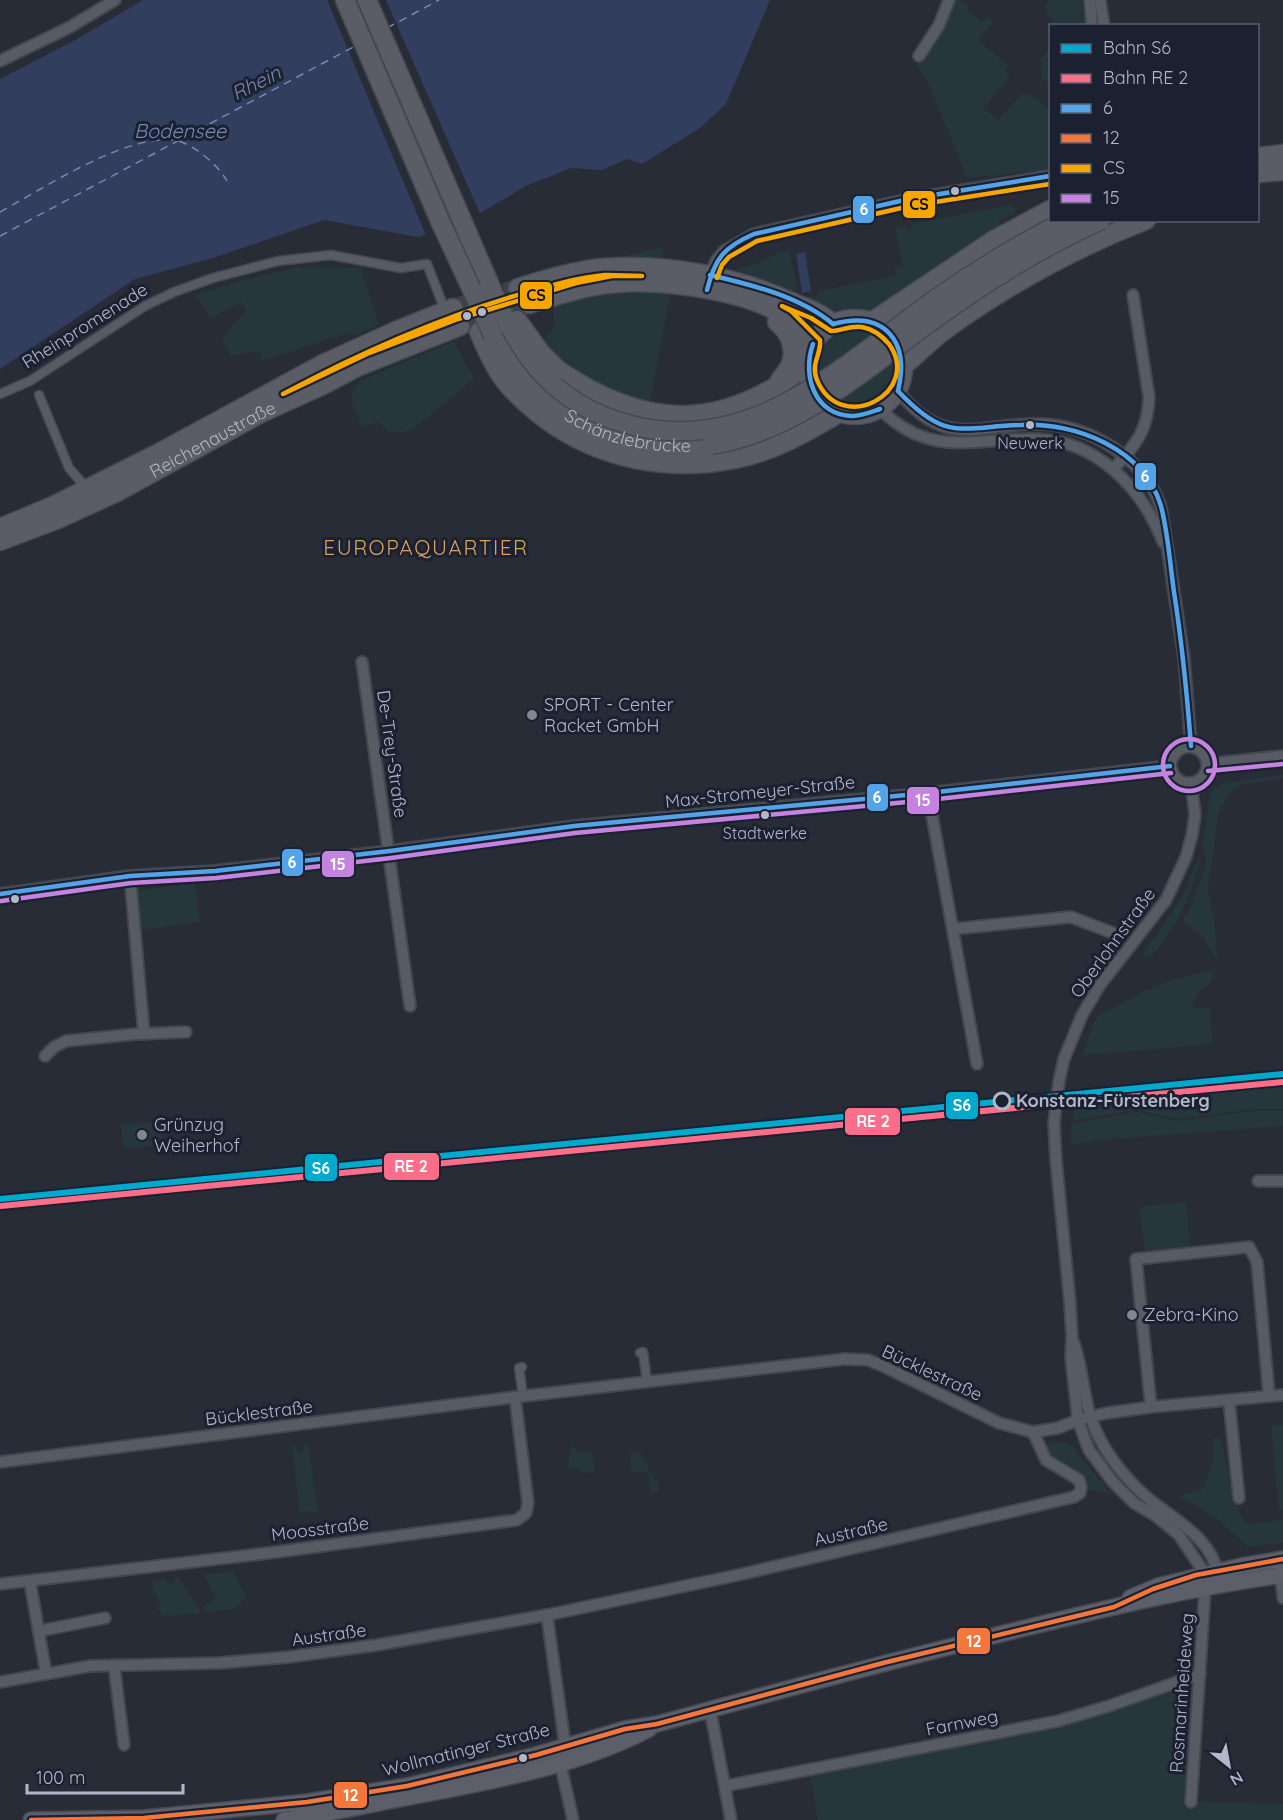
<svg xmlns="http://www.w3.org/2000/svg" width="1283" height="1820" font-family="Quicksand,sans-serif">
  <rect width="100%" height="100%" fill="#282c36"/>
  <!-- green -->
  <g fill="#25363c">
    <path d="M955,0H961L969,7L967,10L982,22L988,17L991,20V24L978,40L1009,66L1005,71L1010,76L983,108L999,120L1021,94H1030L1050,111V170L967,178L927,80L916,66L935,45Z"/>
    <path d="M1050,0H1081L1085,25C1063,26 1050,32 1045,5Z"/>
    <path d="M1050,48V85L1042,78L1041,59Z"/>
    <path d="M1010,205L1014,207L1015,212L998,222L999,226L988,237L876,310L868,313H830L741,275L737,268C756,268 770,254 789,250L799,298L819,295L818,291L896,276L894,268L903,266L895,228L907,225L906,228L912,232L913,224Z"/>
    <path d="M658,248H661L664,251L657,260L582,265Z"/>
    <path d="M299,267L361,268L379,325L353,336L350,332L261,361V355L256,351L231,356L222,338L246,311L241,302L210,319L196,295L244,280Z"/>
    <path d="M668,290L670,296L649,406C606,392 575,375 544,340L555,326L553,302L590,293Z"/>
    <circle cx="855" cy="368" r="41"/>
    <path d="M454,341L474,379L414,428L402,433L389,432L379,422L362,426L352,403L351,394L360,381Z"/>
    <path d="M1283,775V778L1240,785L1228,796L1218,813L1208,890L1213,915L1218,964L1205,939L1184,922V917L1193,902L1202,878L1206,860L1202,847L1210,795L1213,789L1221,784Z"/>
    <path d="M1199,856L1200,862C1190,897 1177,928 1151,956L1143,954L1183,896Z"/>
    <path d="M195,883L200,922L142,930L137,891Z"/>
    <path d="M1205,971H1212C1214,984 1207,984 1199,993C1196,996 1194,1003 1193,1008L1210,1007L1212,1044L1082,1055L1093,1025L1099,1015L1145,991L1168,981Z"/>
    <path d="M1283,1086V1109H1254L1177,1119L1137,1110L1074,1120L1073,1106Z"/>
    <path d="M1254,1111H1283V1126L1099,1140L1071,1145V1124L1137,1112L1177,1121Z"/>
    <path d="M161,1121L163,1145L124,1149L121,1125Z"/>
    <path d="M1186,1202L1190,1246L1145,1251L1139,1207Z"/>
    <path d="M1271,1425H1283V1509L1279,1510Z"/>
    <path d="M1213,1438H1221L1234,1502L1247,1524L1283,1520V1543L1248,1547L1215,1517L1178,1496L1202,1489L1213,1464Z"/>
    <path d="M1054,1442H1065L1073,1447L1111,1494L1087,1489C1083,1459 1049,1467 1045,1446Z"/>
    <path d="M303,1445H308L318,1511L300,1512L292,1446H297L298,1453L304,1452Z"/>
    <path d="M571,1446L576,1448L578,1454L592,1452L595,1472L581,1473L579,1467L568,1469Z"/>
    <path d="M630,1451L642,1455L654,1481H658L660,1493L651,1494L648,1471L631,1473Z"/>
    <path d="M233,1572L246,1596L236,1609L206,1612L203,1606L216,1598L203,1574Z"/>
    <path d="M178,1577L201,1613L163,1616L156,1607L161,1605L153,1589L152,1580L164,1579L169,1585L175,1581L173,1578Z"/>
    <path d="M1200,1674L1191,1801L1283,1804V1820H818L809,1768L1058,1721Z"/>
  </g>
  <!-- water -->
  <g fill="#323e5e">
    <path d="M143,0H770L726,104L700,128L642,164L627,159L602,170L571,168L526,186L455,228L418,237L324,220L213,258L135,279L0,369V79L77,39Z"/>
    <path d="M805,252L811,291L802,293L796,254Z"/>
  </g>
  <!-- pier -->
  <path fill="#282c36" d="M327,0H386L481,216L456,231L427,238Z"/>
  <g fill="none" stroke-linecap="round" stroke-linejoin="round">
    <!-- ferry -->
    <g stroke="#7789b2" stroke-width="1.5" stroke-dasharray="8 6" stroke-linecap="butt">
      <path d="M387,28L439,0"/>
      <path d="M0,212C44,188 124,135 173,140C192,142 218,165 227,181"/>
      <path d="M0,236L357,45"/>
    </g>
    <!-- primary-tunnel -->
    <g stroke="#3d414c" stroke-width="18" stroke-dasharray="18 9" stroke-linecap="butt">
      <path d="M453,308L518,288"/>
      <path d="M460,326L529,304"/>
    </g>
    <!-- pedestrian casing -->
    <g stroke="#44474f" stroke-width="11">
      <g id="pedestrian">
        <path d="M0,394L30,381L145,306L174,292L213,278L278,261L331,255L401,268L427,264L443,305"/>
        <path d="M39,395L69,468L83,484"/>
        <path d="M640,1353L643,1352L647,1382"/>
        <path d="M522,1367L519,1368L523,1396"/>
      </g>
    </g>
    <!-- minor casing -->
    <g stroke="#44474f" stroke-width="14">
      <g id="minor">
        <path d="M1090,0L1092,26"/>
        <path d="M1100,0L1104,26"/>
        <path d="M919,56L939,25L949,0"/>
        <path d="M0,61L70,27L115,0"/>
        <path d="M709,281L716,261L724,251L754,234L909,199L1050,176"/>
        <path d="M898,391C946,451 978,423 1040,424C1089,425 1142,457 1160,504C1162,511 1163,519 1164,526L1184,658L1191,746"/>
        <path d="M880,409C930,459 975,438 1035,439C1097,440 1142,488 1163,542"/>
        <path d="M1114,468C1136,445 1148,430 1149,397L1133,295"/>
        <path d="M362,662L410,1006"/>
        <circle cx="1189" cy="765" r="18"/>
        <path d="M1207,764L1283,756"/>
        <path d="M1191,783L1195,815L1192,835L1186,857L1166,900L1100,985L1082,1015L1064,1059L1059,1081L1054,1123L1056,1160L1070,1303L1072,1337L1071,1358L1078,1420L1084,1437L1089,1450L1113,1482L1134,1503L1156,1516L1179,1535L1206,1575L1191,1802"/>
        <path d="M928,793L977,1064"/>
        <path d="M130,876L144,1034"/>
        <path d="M0,894L130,876L215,871L390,851L574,826L928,793L1170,766"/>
        <path d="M953,929L1071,917L1113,933"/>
        <path d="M45,1056L54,1047L66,1041L136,1034L186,1032"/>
        <path d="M1258,1181H1283"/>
        <path d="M1074,1343C1082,1367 1083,1391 1090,1415C1100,1448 1124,1478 1150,1500C1176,1521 1213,1539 1218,1576"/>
        <path d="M1229,1400L1239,1498"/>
        <path d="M1151,1407L1136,1259L1249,1247L1257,1262L1269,1395"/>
        <path d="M0,1462L515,1397L845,1359L868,1360L883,1366L999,1423L1033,1432L1058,1428L1078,1420L1107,1413L1151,1407L1283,1395"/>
        <path d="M1280,1569L1283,1598"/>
        <path d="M30,1582L46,1673"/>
        <path d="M0,1584L277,1552L517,1520L526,1513L528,1503L515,1397"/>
        <path d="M547,1615L565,1745L560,1762L573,1820"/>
        <path d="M39,1631L105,1618"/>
        <path d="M114,1665L124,1745"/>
        <path d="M0,1682L90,1666L219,1663L289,1657L377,1645L547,1615L738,1575L1074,1497L1080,1493L1081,1487L1079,1480L1046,1460L1033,1432"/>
        <path d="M710,1709L731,1820"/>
        <path d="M725,1786L1058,1721L1109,1706L1200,1674"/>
      </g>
    </g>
    <!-- secondary casing -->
    <g stroke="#44474f" stroke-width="18">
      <g id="secondary">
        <path d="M1130,1598L1158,1586L1241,1566L1283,1559"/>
        <path d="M31,1820L144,1818L307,1802L407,1786L536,1755L625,1729L657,1724C778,1691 899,1659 1021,1629C1108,1608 1195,1587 1283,1575"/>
        <path d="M284,1820C328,1814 372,1804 415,1796C493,1781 579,1766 649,1729"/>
      </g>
    </g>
    <!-- primary casing -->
    <g stroke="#454953" stroke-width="21">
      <g id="primary">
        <path d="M345,0L440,221"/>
        <path d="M367,0L489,283"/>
        <path d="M1258,157L1283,154"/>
        <path d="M1258,173L1283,171"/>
        <path d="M518,288C546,279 573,271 602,268C667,263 735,276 794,303C809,309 821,313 833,324"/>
        <path d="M529,304C551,297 573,290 595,286C646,276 739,288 784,315C795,322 803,336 813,344"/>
        <circle cx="855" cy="367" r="48"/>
        <path d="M873,321L994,240L1050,210"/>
        <path d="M777,322C790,332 797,350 790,366C787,372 782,376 779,382"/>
        <path d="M479,332C486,348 492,363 502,377C514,394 531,408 548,421C603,460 669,472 735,459C772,452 807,432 839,413"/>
        <path id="s1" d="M493,335C543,419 614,452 711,445"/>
        <path d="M904,365C917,355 929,342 942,332C1004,287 1074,248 1146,220"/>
        <path d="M558,370C645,430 722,432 807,365"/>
        <path d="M0,528L53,506L159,453L323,364L398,330L453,308"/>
        <path id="s2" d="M0,541L58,519L117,492L259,414L323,385L357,367L460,326"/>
      </g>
    </g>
    <!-- pedestrian -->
    <use href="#pedestrian" stroke="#575b64" stroke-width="8"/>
    <!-- minor -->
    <use href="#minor" stroke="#575b64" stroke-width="10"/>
    <!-- secondary -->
    <use href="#secondary" stroke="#5c5f69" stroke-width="15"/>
    <!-- primary -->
    <use href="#primary" stroke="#5a5d66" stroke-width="18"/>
    <!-- primary-bridge casing -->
    <g stroke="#454953" stroke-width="21" stroke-linecap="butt">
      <g id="primary-bridge">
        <path d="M440,221L493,335"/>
        <path d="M489,283C516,348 547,398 617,421C743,463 837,370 930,303C974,272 1019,244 1067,220"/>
        <path d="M517,320L540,352L558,370"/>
        <path d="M711,445C799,431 866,368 936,318C988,280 1042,247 1101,220"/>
      </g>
    </g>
    <!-- primary-bridge -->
    <use href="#primary-bridge" stroke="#5a5d66" stroke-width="18"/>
    <!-- bus-1 casing -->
    <g stroke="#1b2131" stroke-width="9">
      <g id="bus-1">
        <path d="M710,275C752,285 799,296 833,324"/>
        <path d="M707,290C715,258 724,247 754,234L909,199L1050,176"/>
        <path d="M833,324C885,310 910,341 898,391"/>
        <path d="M813,344C802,375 814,415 852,416C862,416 871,412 880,409"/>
        <path d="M898,391C946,442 959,427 1021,425C1076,422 1144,449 1161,506C1168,533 1170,564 1174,592C1182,643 1187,694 1191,746"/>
        <path d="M0,894L130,876L215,871L390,851L574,826L928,793L1170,766"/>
      </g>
    </g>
    <!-- bus-2 casing -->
    <g stroke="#1b2131" stroke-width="9">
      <path id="bus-2" d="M31,1820L144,1818L307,1802L407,1786L536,1755L625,1729L657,1724L883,1663L1114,1607L1153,1589L1196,1575L1283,1559"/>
    </g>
    <!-- bus-3 casing -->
    <g stroke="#1b2131" stroke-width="9">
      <g id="bus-3">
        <path d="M605,275L642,276H612L576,283L458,319L367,354L283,394C356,355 432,321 511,297C542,288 573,278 605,275Z"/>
        <path d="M717,278L722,265L729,257L757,241L910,206L1050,184"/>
        <path d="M782,306L811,318L831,331C841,331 851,325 862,327C873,329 882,336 889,344C923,392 841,437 817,380C810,364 822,353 820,340L791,311Z"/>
      </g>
    </g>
    <!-- bus-4 casing -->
    <g stroke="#1b2131" stroke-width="9">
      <g id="bus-4">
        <circle cx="1189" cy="765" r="26"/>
        <path d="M1208,771L1283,764"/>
        <path d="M1,901L131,883L216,878L391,858L575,833L929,800L1171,773"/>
      </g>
    </g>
    <!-- bus-1 -->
    <use href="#bus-1" stroke="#53a3e8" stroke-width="4.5"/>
    <!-- bus-2 -->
    <use href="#bus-2" stroke="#f5763a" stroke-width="4.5"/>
    <!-- bus-3 -->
    <use href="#bus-3" stroke="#f7a600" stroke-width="4.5"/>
    <!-- bus-4 -->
    <use href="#bus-4" stroke="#c483df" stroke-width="4.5"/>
    <!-- rail-1 casing -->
    <g stroke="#1b2131" stroke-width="10">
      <path id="rail-1" d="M0,1199L1283,1074"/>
    </g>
    <!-- rail-2 casing -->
    <g stroke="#1b2131" stroke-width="10">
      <path id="rail-2" d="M1,1206L1283,1082"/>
    </g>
    <!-- rail-1 -->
    <use href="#rail-1" stroke="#00a9ce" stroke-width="6"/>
    <!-- rail-2 -->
    <use href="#rail-2" stroke="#fb6d88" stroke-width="6"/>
  </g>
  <!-- markers -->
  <g fill="#b1b7c8" stroke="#1b2131" stroke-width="2">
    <circle cx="955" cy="191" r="5"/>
    <circle cx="482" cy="312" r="5"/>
    <circle cx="467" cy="316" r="5"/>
    <circle cx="1030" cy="425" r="5"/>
    <circle cx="765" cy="815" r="5"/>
    <circle cx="15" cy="899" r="5"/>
    <circle cx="523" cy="1758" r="5"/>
  </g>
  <g fill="#818695" stroke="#1b2131" stroke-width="2">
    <circle cx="532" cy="715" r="6"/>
    <circle cx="142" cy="1135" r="6"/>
    <circle cx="1132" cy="1315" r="6"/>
  </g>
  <circle fill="#1b2131" stroke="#b1b7c8" stroke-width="3" cx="1002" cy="1101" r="8"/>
  <g text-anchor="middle" stroke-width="6" stroke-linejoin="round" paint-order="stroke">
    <!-- bus labels -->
    <g font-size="16" fill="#b1b7c8" stroke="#1b2131">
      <text x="1030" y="449">Neuwerk</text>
      <text x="765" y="839">Stadtwerke</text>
    </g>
    <!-- street labels -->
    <g font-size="18" fill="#b1b7c8" stroke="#1b2131">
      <text transform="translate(85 326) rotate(-32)" y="6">Rheinpromenade</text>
      <text dy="6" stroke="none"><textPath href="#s1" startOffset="174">Schänzlebrücke</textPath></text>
      <text dy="6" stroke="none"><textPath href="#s2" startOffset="236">Reichenaustraße</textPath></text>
      <text transform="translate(392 754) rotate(82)" y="6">De-Trey-Straße</text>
      <text transform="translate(760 792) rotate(-6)" y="6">Max-Stromeyer-Straße</text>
      <text transform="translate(1113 943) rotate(-54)" y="6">Oberlohnstraße</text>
      <text transform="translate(932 1373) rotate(25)" y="6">Bücklestraße</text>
      <text transform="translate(259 1413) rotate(-7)" y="6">Bücklestraße</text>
      <text transform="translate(320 1529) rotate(-7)" y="6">Moosstraße</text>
      <text transform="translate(851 1532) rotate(-13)" y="6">Austraße</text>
      <text transform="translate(329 1635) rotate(-8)" y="6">Austraße</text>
      <text transform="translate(1182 1693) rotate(-86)" y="6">Rosmarinheideweg</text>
      <text transform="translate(962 1723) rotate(-11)" y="6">Farnweg</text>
      <text transform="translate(466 1750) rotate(-14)" y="6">Wollmatinger Straße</text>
    </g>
    <!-- poi labels -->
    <g font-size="18" fill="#b1b7c8" stroke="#1b2131" text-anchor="start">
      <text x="544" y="711">SPORT - Center<tspan x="544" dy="21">Racket GmbH</tspan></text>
      <text x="154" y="1131">Grünzug<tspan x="154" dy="21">Weiherhof</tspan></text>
      <text x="1144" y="1321">Zebra-Kino</text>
    </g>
    <!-- stop labels -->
    <g font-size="18" font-weight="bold" fill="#b1b7c8" stroke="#1b2131" text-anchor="start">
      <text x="1016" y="1107">Konstanz-Fürstenberg</text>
    </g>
    <!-- water labels -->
    <g font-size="20" font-style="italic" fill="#7789b2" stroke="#1b2131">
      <text transform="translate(256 83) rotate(-27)" y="7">Rhein</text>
      <text x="180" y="138">Bodensee</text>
    </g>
    <!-- quarter labels -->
    <g font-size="21" letter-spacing="1.5" fill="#d9a15b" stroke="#1b2131">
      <text x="426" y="555">EUROPAQUARTIER</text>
    </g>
  </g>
  <g stroke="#1b2131" stroke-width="2">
    <rect x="902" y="190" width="34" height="29" rx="6" fill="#f7a600"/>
    <rect x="852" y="195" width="23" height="29" rx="6" fill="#53a3e8"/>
    <rect x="519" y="281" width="34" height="29" rx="6" fill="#f7a600"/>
    <rect x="1134" y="462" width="23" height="29" rx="6" fill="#53a3e8"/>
    <rect x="866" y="783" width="23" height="29" rx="6" fill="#53a3e8"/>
    <rect x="906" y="786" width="34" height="29" rx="6" fill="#c483df"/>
    <rect x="281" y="848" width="23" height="29" rx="6" fill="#53a3e8"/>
    <rect x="321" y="850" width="34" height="28" rx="6" fill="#c483df"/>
    <rect x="945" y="1091" width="34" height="29" rx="6" fill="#00a9ce"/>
    <rect x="844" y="1107" width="57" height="29" rx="6" fill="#fb6d88"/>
    <rect x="383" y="1152" width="57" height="29" rx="6" fill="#fb6d88"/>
    <rect x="304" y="1153" width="34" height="29" rx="6" fill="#00a9ce"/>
    <rect x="956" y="1627" width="35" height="28" rx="6" fill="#f5763a"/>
    <rect x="333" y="1781" width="35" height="28" rx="6" fill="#f5763a"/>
  </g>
  <g font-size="16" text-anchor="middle" font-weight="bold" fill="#fff">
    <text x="864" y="215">6</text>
    <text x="1145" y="482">6</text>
    <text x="877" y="803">6</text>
    <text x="923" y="806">15</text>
    <text x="292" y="868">6</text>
    <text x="338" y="870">15</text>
    <text x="962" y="1111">S6</text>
    <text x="873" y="1127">RE 2</text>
    <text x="411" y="1172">RE 2</text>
    <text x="321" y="1174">S6</text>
    <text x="974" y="1647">12</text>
    <text x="351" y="1801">12</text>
  </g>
  <g font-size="16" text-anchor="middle" font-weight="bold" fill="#111">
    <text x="919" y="210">CS</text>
    <text x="536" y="301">CS</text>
  </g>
  <!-- legend -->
  <rect x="1049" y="24" width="210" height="198" fill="#1b2131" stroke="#575d6d" stroke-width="1.5"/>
  <rect x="1061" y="44" width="30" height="9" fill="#00a9ce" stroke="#575d6d" stroke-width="1.5"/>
  <text x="1103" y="54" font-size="18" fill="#b1b7c8">Bahn S6</text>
  <rect x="1061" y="74" width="30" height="9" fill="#fb6d88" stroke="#575d6d" stroke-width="1.5"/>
  <text x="1103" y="84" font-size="18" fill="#b1b7c8">Bahn RE 2</text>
  <rect x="1061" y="104" width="30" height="9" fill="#53a3e8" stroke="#575d6d" stroke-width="1.5"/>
  <text x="1103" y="114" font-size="18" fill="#b1b7c8">6</text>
  <rect x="1061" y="134" width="30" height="9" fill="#f5763a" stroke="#575d6d" stroke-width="1.5"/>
  <text x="1103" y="144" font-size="18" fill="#b1b7c8">12</text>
  <rect x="1061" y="164" width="30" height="9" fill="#f7a600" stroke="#575d6d" stroke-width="1.5"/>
  <text x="1103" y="174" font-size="18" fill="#b1b7c8">CS</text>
  <rect x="1061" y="194" width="30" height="9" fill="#c483df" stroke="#575d6d" stroke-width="1.5"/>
  <text x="1103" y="204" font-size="18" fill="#b1b7c8">15</text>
  <!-- north arrow -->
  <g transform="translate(1229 1766) rotate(149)" stroke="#1b2131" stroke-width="4.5" paint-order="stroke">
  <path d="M0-4.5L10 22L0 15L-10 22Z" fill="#b1b7c8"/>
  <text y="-9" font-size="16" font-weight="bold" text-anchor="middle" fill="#b1b7c8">N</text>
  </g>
  <!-- scale -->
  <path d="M27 1784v9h156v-9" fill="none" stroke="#b1b7c8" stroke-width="3"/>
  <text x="36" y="1784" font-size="18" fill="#b1b7c8" stroke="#1b2131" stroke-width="4.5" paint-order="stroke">100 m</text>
</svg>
